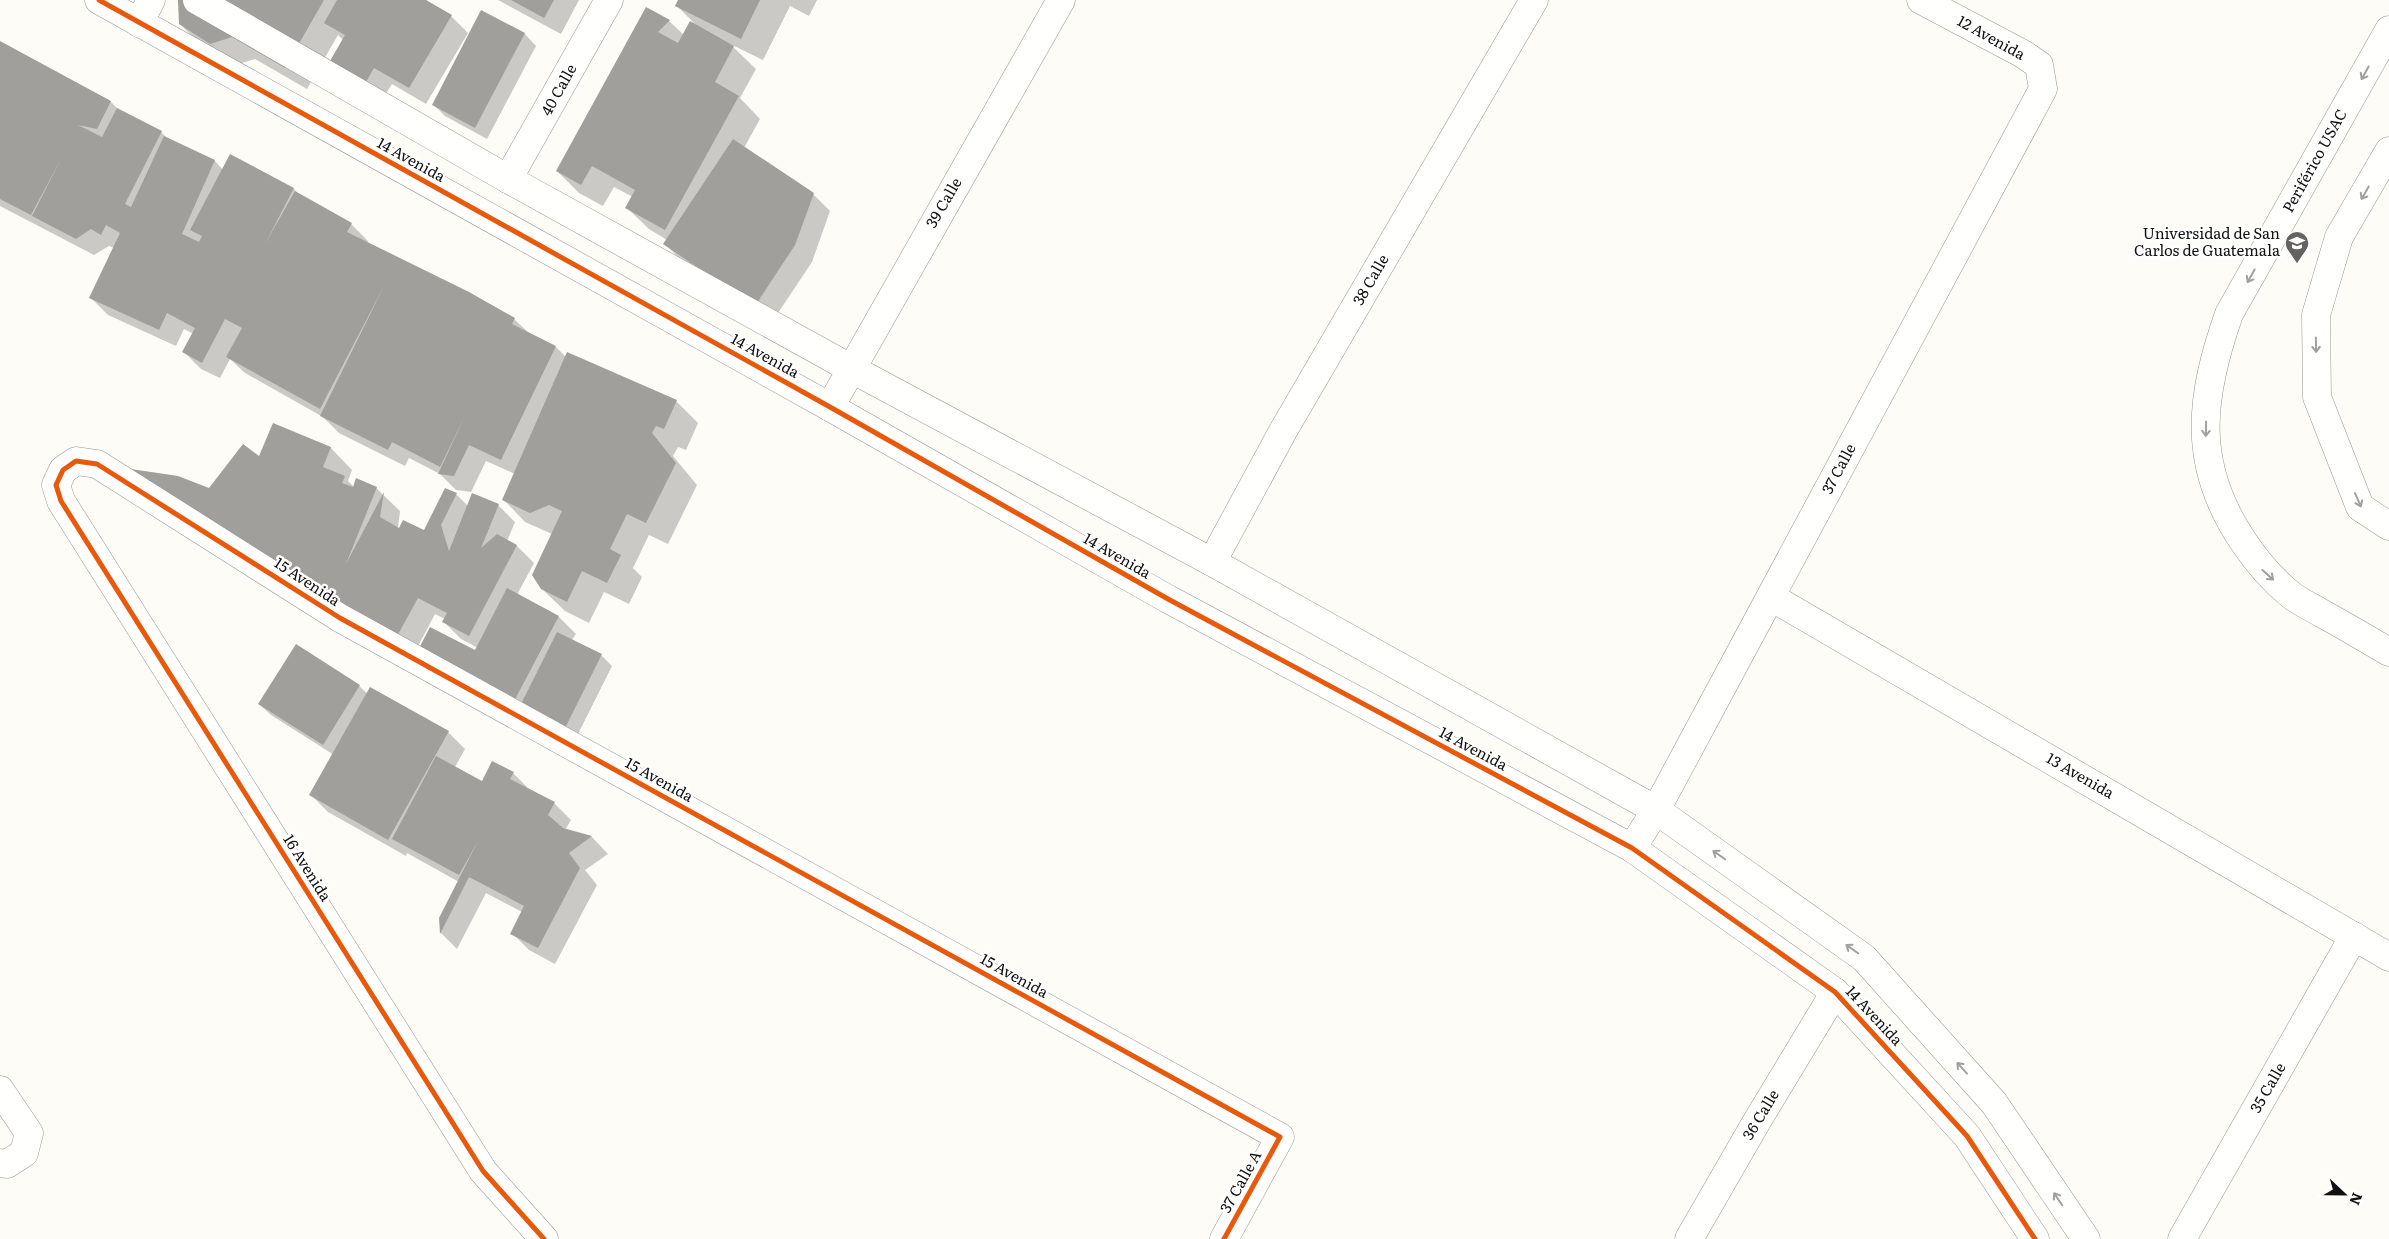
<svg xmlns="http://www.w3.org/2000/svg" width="2389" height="1239" font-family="Literata,serif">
  <rect width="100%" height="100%" fill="#fdfcf7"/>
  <!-- shadow -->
  <g fill="#0003">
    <path d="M179,0H424L451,16L468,33L426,104L392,84L383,98L348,78L343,40L338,35L307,89L255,59L232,66L202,46L180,24Z"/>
    <path d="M498,0H579L561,34Z"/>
    <path d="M680,0H817L809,16L790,6L763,60L730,44L756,69L740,98L760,119L744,148L813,194L830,211L812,262L772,322L682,261L665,244L667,240L649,229L627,208L633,197L614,187L603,206L579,193L557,171L647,9L669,21L684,35L697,26L677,6Z"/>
    <path d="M482,12L525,34L536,46L487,139L445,116L433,104Z"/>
    <path d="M0,43L111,102L119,110L161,132L169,140L215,161L223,170L230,156L294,189L299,195L351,224L368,241L367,243L514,319L530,334L556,347L566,357L676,401L698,423L686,450L678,447L673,456L697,485L668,544L649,535L633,568L642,577L629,604L604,592L589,623L565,611L542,589L552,534L525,522L504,500L515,474L486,461L471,492L456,490L440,474L409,458L405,466L339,433L323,417L245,373L230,359L220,378L201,369L184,352L194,334L184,329L176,346L108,315L91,298L114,248L109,246L94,255L0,206Z"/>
    <path d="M273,425L331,448L352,470L348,481L354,487L376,488L400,511L398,528L424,532L456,494L468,506L498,505L515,522L507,541L517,546L534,563L517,595L559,617L576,634L572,640L601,655L612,666L575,740L531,718L475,652L478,648L461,639L444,622L445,619L435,614L414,654L329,599L100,483L81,463L210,490L260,458Z"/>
    <path d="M359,686L368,694L448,732L465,749L455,767L482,782L513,773L530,790L554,803L571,820L565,830L592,837L608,854L585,870L597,885L555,964L529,950L512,933L522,912L486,893L457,949L441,933L440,919L459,882L407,853L406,856L328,812L311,795L334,755L271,715L259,704Z"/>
  </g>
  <!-- building -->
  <g fill="#a19f9c">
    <path d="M178,0H324L285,68L232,37L210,44L179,24Z"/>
    <path d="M337,0H426L452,15L409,88L374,68L366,82L330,61L345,35L324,23Z"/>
    <path d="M511,0H554L544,18Z"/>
    <path d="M678,0H760L741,39L675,6Z"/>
    <path d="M646,7L670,20L658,32L678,43L690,21L734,46L715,82L739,96L665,230L625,208L635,190L592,166L581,185L556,171Z"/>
    <path d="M481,10L525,33L475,128L432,105Z"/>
    <path d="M0,41L111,101L97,129L78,125L102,137L117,108L162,131L125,204L131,207L164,136L215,160L182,234L199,242L202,236L190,230L230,154L294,188L265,244L295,191L352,223L347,232L469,292L515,318L512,324L556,346L501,460L469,445L454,476L438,474L465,416L440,467L392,442L388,450L320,416L384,286L320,409L226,357L242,328L225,319L202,363L182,352L195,328L167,313L159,330L89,298L120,233L106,225L101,235L91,229L76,239L32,216L62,157L31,215L0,199Z"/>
    <path d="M733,139L814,193L795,245L755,306L663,244Z"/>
    <path d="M567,352L677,400L664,429L656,426L652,433L676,463L646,523L627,514L610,549L621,555L607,583L582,571L567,602L541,589L532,575L562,511L549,505L530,513L502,500Z"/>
    <path d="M273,423L331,447L323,467L345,476L342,483L353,487L356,478L377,487L346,564L384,492L380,517L399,528L403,520L424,530L445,488L457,493L441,525L449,551L472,493L499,504L481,548L497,534L517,545L469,636L442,622L447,613L418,598L396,638L327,601L332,591L77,461L178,476L209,488L243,444L259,456Z"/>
    <path d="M507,588L559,616L512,705L416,654L430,627L475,650Z"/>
    <path d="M557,632L602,654L564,730L519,708Z"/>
    <path d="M296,644L360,685L323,745L258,704Z"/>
    <path d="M370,687L449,731L388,840L309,795Z"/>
    <path d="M436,756L482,781L492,761L514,772L510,779L555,802L548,815L563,828L592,836L569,853L580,868L538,948L510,934L524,906L469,877L440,934L439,918L478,841L459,875L392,839Z"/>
  </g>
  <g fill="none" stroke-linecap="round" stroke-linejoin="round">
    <!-- minor casing -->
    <g stroke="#979795" stroke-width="29">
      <g id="minor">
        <path d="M99,0L830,407L1168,599L1632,848L1835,992L1967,1136L2035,1239"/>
        <path d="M197,0L508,179L850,368L1212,562L1656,810L1864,958L1994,1103L2086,1239"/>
        <path d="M139,23L151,0"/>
        <path d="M2389,30L2229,314C2200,397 2191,464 2243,541C2257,562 2271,579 2291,595C2300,602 2313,608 2323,614C2345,626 2367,639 2389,652"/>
        <path d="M2389,151L2339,237L2316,315L2317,397L2360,507L2389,526"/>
        <path d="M508,179L609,0"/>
        <path d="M830,407L1061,0"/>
        <path d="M1212,562L1283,431L1534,0"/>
        <path d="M1771,597L2389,957"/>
        <path d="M1632,848L1656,810L2043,89L2039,65L2023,54L1921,0"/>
        <path d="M0,1090L29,1133L24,1153L7,1164L0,1163"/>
        <path d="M544,1239L483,1171L61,501L56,485L63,470L76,461L97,464L340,618L1280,1137L1224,1239"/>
        <path d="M1689,1239L1757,1121L1835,992"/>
        <path d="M2182,1239L2354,936"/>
      </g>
    </g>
    <!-- minor -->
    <use href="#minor" stroke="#fffffe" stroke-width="28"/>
    <!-- cycleway casing -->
    <g stroke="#fff" stroke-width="8">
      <g id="cycleway">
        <path d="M99,0L830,407L1168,599L1632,848L1835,992L1967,1136L2035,1239"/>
        <path d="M544,1239L483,1171L61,501L56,485L63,470L76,461L97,464L340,618L1280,1137L1224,1239"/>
      </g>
    </g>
    <!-- cycleway -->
    <use href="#cycleway" stroke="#e8590c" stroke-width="5"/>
  </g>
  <!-- one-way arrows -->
  <defs><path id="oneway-shaft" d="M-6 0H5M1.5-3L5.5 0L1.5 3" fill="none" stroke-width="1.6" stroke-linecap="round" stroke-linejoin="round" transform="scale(1.25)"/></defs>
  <g stroke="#a0a09f">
    <use href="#oneway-shaft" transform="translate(2365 73) rotate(119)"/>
    <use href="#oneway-shaft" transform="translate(2365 193) rotate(120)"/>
    <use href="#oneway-shaft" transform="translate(2251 276) rotate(119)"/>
    <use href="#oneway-shaft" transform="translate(2316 345) rotate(89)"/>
    <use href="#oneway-shaft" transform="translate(2206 429) rotate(91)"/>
    <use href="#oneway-shaft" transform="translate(2358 500) rotate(66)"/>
    <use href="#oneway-shaft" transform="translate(2268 575) rotate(42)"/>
    <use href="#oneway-shaft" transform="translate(1719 855) rotate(-145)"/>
    <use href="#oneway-shaft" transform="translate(1852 949) rotate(-145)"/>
    <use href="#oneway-shaft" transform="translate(1962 1068) rotate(-132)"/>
    <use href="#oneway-shaft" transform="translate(2058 1199) rotate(-124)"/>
  </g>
  <!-- icons -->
  <defs>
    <g id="university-pin" transform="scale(1.25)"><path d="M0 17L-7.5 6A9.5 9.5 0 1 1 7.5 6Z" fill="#646362" stroke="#fff"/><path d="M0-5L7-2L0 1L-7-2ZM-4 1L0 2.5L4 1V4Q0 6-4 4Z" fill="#fff"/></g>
  </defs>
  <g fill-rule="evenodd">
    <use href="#university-pin" x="2297" y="243"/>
  </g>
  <g text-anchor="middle" stroke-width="5" stroke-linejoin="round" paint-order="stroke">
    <!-- street labels -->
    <g font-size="15" fill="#111" stroke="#fff">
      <text transform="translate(1991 38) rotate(29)" y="5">12 Avenida</text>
      <text transform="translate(559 90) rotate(-61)" y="5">40 Calle</text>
      <text transform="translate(411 160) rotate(29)" y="5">14 Avenida</text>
      <text transform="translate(2315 161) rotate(-61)" y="5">Periférico USAC</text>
      <text transform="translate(944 203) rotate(-60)" y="5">39 Calle</text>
      <text transform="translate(1371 280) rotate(-60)" y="5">38 Calle</text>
      <text transform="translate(765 356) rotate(29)" y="5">14 Avenida</text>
      <text transform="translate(1839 469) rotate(-62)" y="5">37 Calle</text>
      <text transform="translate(1117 556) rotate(30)" y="5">14 Avenida</text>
      <text transform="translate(307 582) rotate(33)" y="5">15 Avenida</text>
      <text transform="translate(1473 749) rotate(28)" y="5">14 Avenida</text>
      <text transform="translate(2080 776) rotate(30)" y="5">13 Avenida</text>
      <text transform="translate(659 780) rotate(29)" y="5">15 Avenida</text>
      <text transform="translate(307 868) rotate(58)" y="5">16 Avenida</text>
      <text transform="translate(1014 976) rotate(29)" y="5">15 Avenida</text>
      <text transform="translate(1874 1016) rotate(47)" y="5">14 Avenida</text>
      <text transform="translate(2268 1088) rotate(-60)" y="5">35 Calle</text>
      <text transform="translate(1761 1115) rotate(-59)" y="5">36 Calle</text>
      <text transform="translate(1241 1182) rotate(-61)" y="5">37 Calle A</text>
    </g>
    <!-- poi labels -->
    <g font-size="15" fill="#111" stroke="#fff" text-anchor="end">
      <text x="2280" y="239">Universidad de San<tspan x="2280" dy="17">Carlos de Guatemala</tspan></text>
    </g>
  </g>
  <!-- north arrow -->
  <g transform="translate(2344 1194) rotate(112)" stroke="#ffffff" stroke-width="4" paint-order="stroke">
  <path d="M0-4L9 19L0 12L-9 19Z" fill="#111111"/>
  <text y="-8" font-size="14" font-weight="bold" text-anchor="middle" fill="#111111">N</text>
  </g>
</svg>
